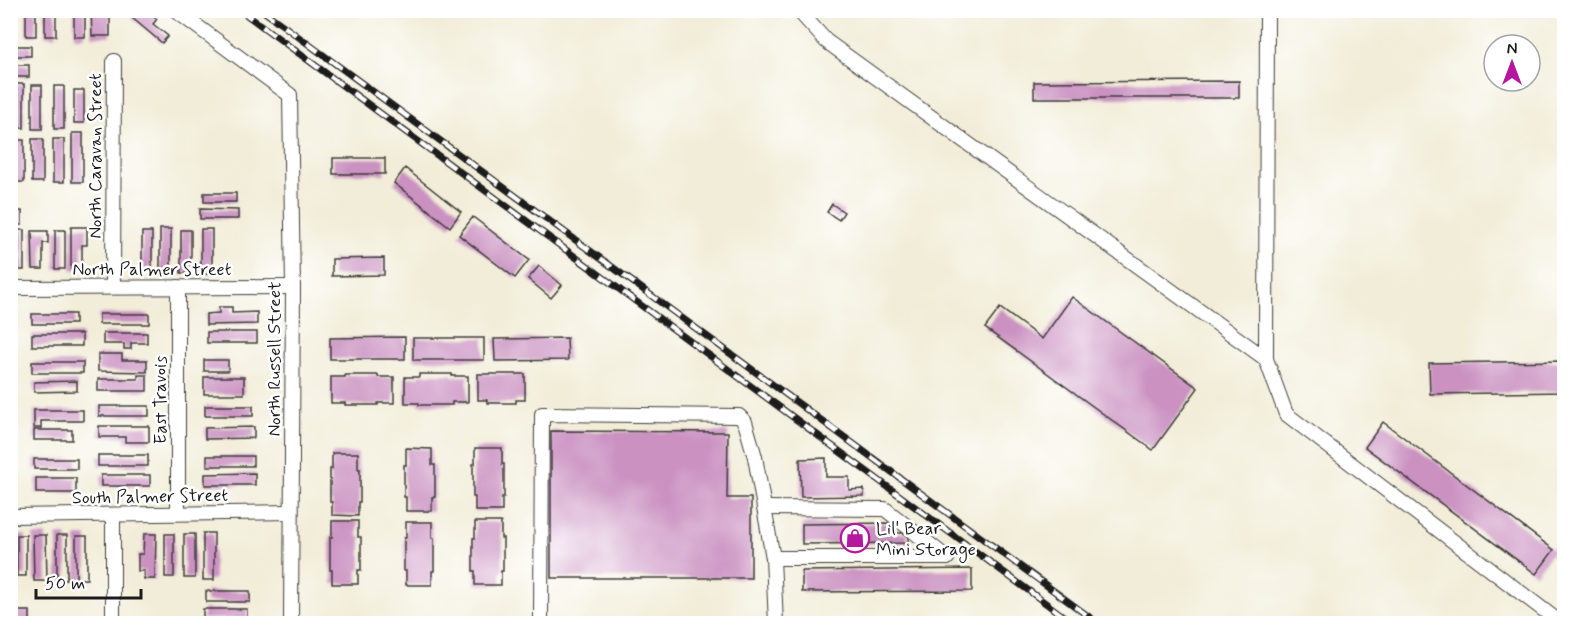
<svg xmlns="http://www.w3.org/2000/svg" width="1575" height="634" font-family="Mynerve,sans-serif">
  <rect width="100%" height="100%" fill="#fff"/>
  <filter id="ink" filterUnits="userSpaceOnUse"><feTurbulence type="fractalNoise" baseFrequency=".0167" numOctaves="2"/><feDisplacementMap in="SourceGraphic" scale="12" xChannelSelector="R" yChannelSelector="G"/><feConvolveMatrix kernelMatrix="1 2 1 2 8 2 1 2 1" color-interpolation-filters="sRGB"/></filter>
  <filter id="wash" filterUnits="userSpaceOnUse"><feTurbulence type="fractalNoise" baseFrequency=".008" numOctaves="4" result="noise"/><feDisplacementMap in="SourceGraphic" scale="24" xChannelSelector="R" yChannelSelector="G"/><feGaussianBlur stdDeviation="1.35" result="paint"/><feColorMatrix in="noise" values="0 0 0 0 0 0 0 0 0 0 0 0 0 0 0 0 0 1.4 0 .05"/><feComposite in="paint" operator="in"/></filter>
  <g filter="url(#wash)">
    <rect width="100%" height="100%" fill="#f2edd8"/>
    <g id="blocks">
      <!-- building -->
      <g fill="#ca91c1">
        <rect x="26" y="10" width="10" height="26"/>
        <rect x="45" y="10" width="11" height="26"/>
        <rect x="74" y="10" width="11" height="27"/>
        <path d="M91,10H110V36H92Z"/>
        <path d="M137,10H146L157,19L153,24L168,36L162,43L131,17Z"/>
        <rect x="10" y="46" width="21" height="10"/>
        <rect x="10" y="65" width="19" height="12"/>
        <path d="M1239,81V98H1034V82Z"/>
        <rect x="13" y="84" width="11" height="44"/>
        <rect x="32" y="85" width="10" height="44"/>
        <rect x="54" y="86" width="10" height="43"/>
        <rect x="74" y="90" width="10" height="33"/>
        <rect x="72" y="133" width="11" height="49"/>
        <rect x="32" y="139" width="11" height="43"/>
        <rect x="53" y="139" width="11" height="43"/>
        <rect x="15" y="140" width="9" height="42"/>
        <rect x="333" y="158" width="52" height="16"/>
        <path d="M405,168L461,212L450,227L394,183Z"/>
        <rect x="10" y="186" width="7" height="18"/>
        <rect x="204" y="193" width="32" height="9"/>
        <path d="M832,204L844,212L839,220L827,212Z"/>
        <path d="M200,209L238,210V219H200Z"/>
        <rect x="10" y="211" width="12" height="14"/>
        <path d="M473,217L529,260L515,278L459,235Z"/>
        <path d="M71,227H87V245H82V270H71Z"/>
        <rect x="160" y="229" width="11" height="43"/>
        <rect x="201" y="229" width="11" height="45"/>
        <rect x="10" y="230" width="14" height="40"/>
        <rect x="55" y="230" width="10" height="39"/>
        <rect x="181" y="230" width="10" height="43"/>
        <path d="M32,231H48V243H43V269H33Z"/>
        <rect x="142" y="232" width="10" height="37"/>
        <path d="M384,258V275L332,276V259Z"/>
        <path d="M539,266L562,285L551,298L528,279Z"/>
        <path d="M1072,297L1198,388L1153,450L985,328L1000,308L1042,339Z"/>
        <path d="M219,307H232V313L257,312V324L206,325V314L219,313Z"/>
        <rect x="32" y="314" width="43" height="10"/>
        <rect x="99" y="314" width="50" height="10"/>
        <rect x="207" y="332" width="50" height="11"/>
        <path d="M103,333H147V343H131V349H124V344H103Z"/>
        <rect x="32" y="334" width="50" height="12"/>
        <path d="M405,337V359H330V338Z"/>
        <rect x="413" y="338" width="71" height="22"/>
        <path d="M567,338L568,360L495,361L494,339Z"/>
        <path d="M98,354H122V360H147V372L98,371Z"/>
        <rect x="204" y="360" width="24" height="11"/>
        <path d="M1564,361V392L1430,394L1429,363Z"/>
        <rect x="32" y="362" width="51" height="11"/>
        <path d="M419,374H452V376H468V402H452V405H419V403H405V377H419Z"/>
        <path d="M478,374H525V400H516V403H487V400H478Z"/>
        <path d="M138,375H147V391H98V379H138Z"/>
        <path d="M345,375H378V377H394V403H378V405H345V403H331V377H345Z"/>
        <rect x="204" y="377" width="40" height="17"/>
        <path d="M77,381V391L34,392V382Z"/>
        <rect x="99" y="406" width="50" height="10"/>
        <rect x="205" y="406" width="48" height="10"/>
        <path d="M34,410H83V421H41V428H34Z"/>
        <path d="M1383,422L1554,550L1536,574L1365,447Z"/>
        <path d="M99,426H149V442H125V437H99Z"/>
        <path d="M254,427V438L205,439V428Z"/>
        <rect x="34" y="430" width="38" height="10"/>
        <path d="M551,431L728,432L727,498H751V578H551Z"/>
        <path d="M406,448L432,449V465H435V497H432V511H406V497H404V465H406Z"/>
        <path d="M475,448H502V464H504V497H502V511H475V497H473V464H475Z"/>
        <path d="M332,453H358V469H360V502H358V516L332,515V502H330V469H332Z"/>
        <rect x="98" y="455" width="50" height="11"/>
        <rect x="207" y="456" width="46" height="10"/>
        <path d="M826,458V477H849V490L864,489V496L801,497L800,459Z"/>
        <rect x="34" y="459" width="43" height="10"/>
        <path d="M255,473V485H205V474Z"/>
        <rect x="101" y="475" width="49" height="11"/>
        <rect x="36" y="478" width="40" height="15"/>
        <path d="M332,521H358V537H361V570H358V584H332V570H330V537H332Z"/>
        <path d="M406,522H432V538H434V571H432V585H406V571H404V538H406Z"/>
        <path d="M475,522H501V538H503V571H501V585H475V571H473V538H475Z"/>
        <path d="M892,523V533H908V543L802,544V524Z"/>
        <rect x="203" y="533" width="11" height="47"/>
        <path d="M144,534H156L155,579H144V571H138V554H143Z"/>
        <rect x="165" y="534" width="9" height="43"/>
        <rect x="184" y="534" width="11" height="44"/>
        <rect x="17" y="535" width="9" height="41"/>
        <path d="M33,535H46L47,581H34Z"/>
        <rect x="57" y="535" width="10" height="45"/>
        <rect x="76" y="536" width="11" height="43"/>
        <path d="M972,569V591L802,592V571Z"/>
        <rect x="206" y="591" width="44" height="11"/>
        <rect x="203" y="609" width="44" height="10"/>
        <rect x="10" y="611" width="20" height="11"/>
      </g>
    </g>
  </g>
  <g filter="url(#ink)">
    <use href="#blocks" fill-opacity="0" stroke="#3c3b38" stroke-width="1.5"/>
    <g fill="none" stroke-linecap="round" stroke-linejoin="round">
      <!-- minor casing -->
      <g stroke="#3c3b38" stroke-width="16">
        <g id="minor">
          <path d="M175,10L290,95L293,287L291,624"/>
          <path d="M798,10L826,41L1266,359L1286,414L1562,624"/>
          <path d="M113,287L114,61"/>
          <path d="M178,287V513"/>
          <path d="M10,288L293,287"/>
          <path d="M1266,359L1267,10"/>
          <path d="M764,508L885,509L947,558"/>
          <path d="M113,515V624"/>
          <path d="M10,516L291,512"/>
          <path d="M773,558H947"/>
          <path d="M541,624L542,414L739,416L745,422L755,457L773,558L776,624"/>
        </g>
      </g>
      <!-- minor -->
      <use href="#minor" stroke="#fff" stroke-width="14"/>
      <!-- rail casing -->
      <g stroke="#1c1c1c" stroke-width="7">
        <g id="rail">
          <path d="M240,10L1074,624"/>
          <path d="M262,10L1099,624"/>
        </g>
      </g>
      <!-- rail -->
      <use href="#rail" stroke="#fff" stroke-width="4.5" stroke-dasharray="14" stroke-linecap="butt"/>
    </g>
  </g>
  <!-- icons -->
  <defs>
    <g id="shop-ring" transform="scale(1.5)"><circle r="9.5" fill="#fff" stroke="#b5179e" stroke-width="1.5"/><path d="M-5-2.5h2.3a2.7 3.5 0 0 1 5.4 0H5L5.5 6h-11ZM-1.5-2.5h3a1.5 2.3 0 0 0-3 0Z" fill="#b5179e"/></g>
  </defs>
  <g fill-rule="evenodd">
    <use href="#shop-ring" x="855" y="538"/>
  </g>
  <g text-anchor="middle" stroke-width="5" stroke-linejoin="round" paint-order="stroke">
    <!-- street labels -->
    <g font-size="18" fill="#1c1c1c" stroke="#fff">
      <text transform="translate(95 156) rotate(-90)" y="6">North Caravan Street</text>
      <text x="152" y="275">North Palmer Street</text>
      <text transform="translate(274 359) rotate(-90)" y="6">North Russell Street</text>
      <text transform="translate(160 400) rotate(-90)" y="6">East Travois</text>
      <text transform="translate(150 496) rotate(-1)" y="6">South Palmer Street</text>
    </g>
    <!-- poi labels -->
    <g font-size="18" fill="#1c1c1c" stroke="#fff" text-anchor="start">
      <text x="876" y="534">Lil' Bear<tspan x="876" dy="21">Mini Storage</tspan></text>
    </g>
  </g>
  <!-- margin -->
  <rect width="1575" height="634" fill="none" stroke="#fff" stroke-width="36"/>
  <!-- north arrow -->
  <g transform="translate(1512 63)"><circle r="28" fill="#ffffff" stroke="#a4a4a4" stroke-width="1.5"/>
  <path d="M0-4.5L10 22L0 15L-10 22Z" fill="#b5179e"/>
  <text y="-9" font-size="16" font-weight="bold" text-anchor="middle" fill="#1c1c1c">N</text>
  </g>
  <!-- scale -->
  <path d="M36 589v9h105v-9" fill="none" stroke="#1c1c1c" stroke-width="3"/>
  <text x="45" y="589" font-size="18" fill="#1c1c1c" stroke="#ffffff" stroke-width="4.5" paint-order="stroke">50 m</text>
</svg>
